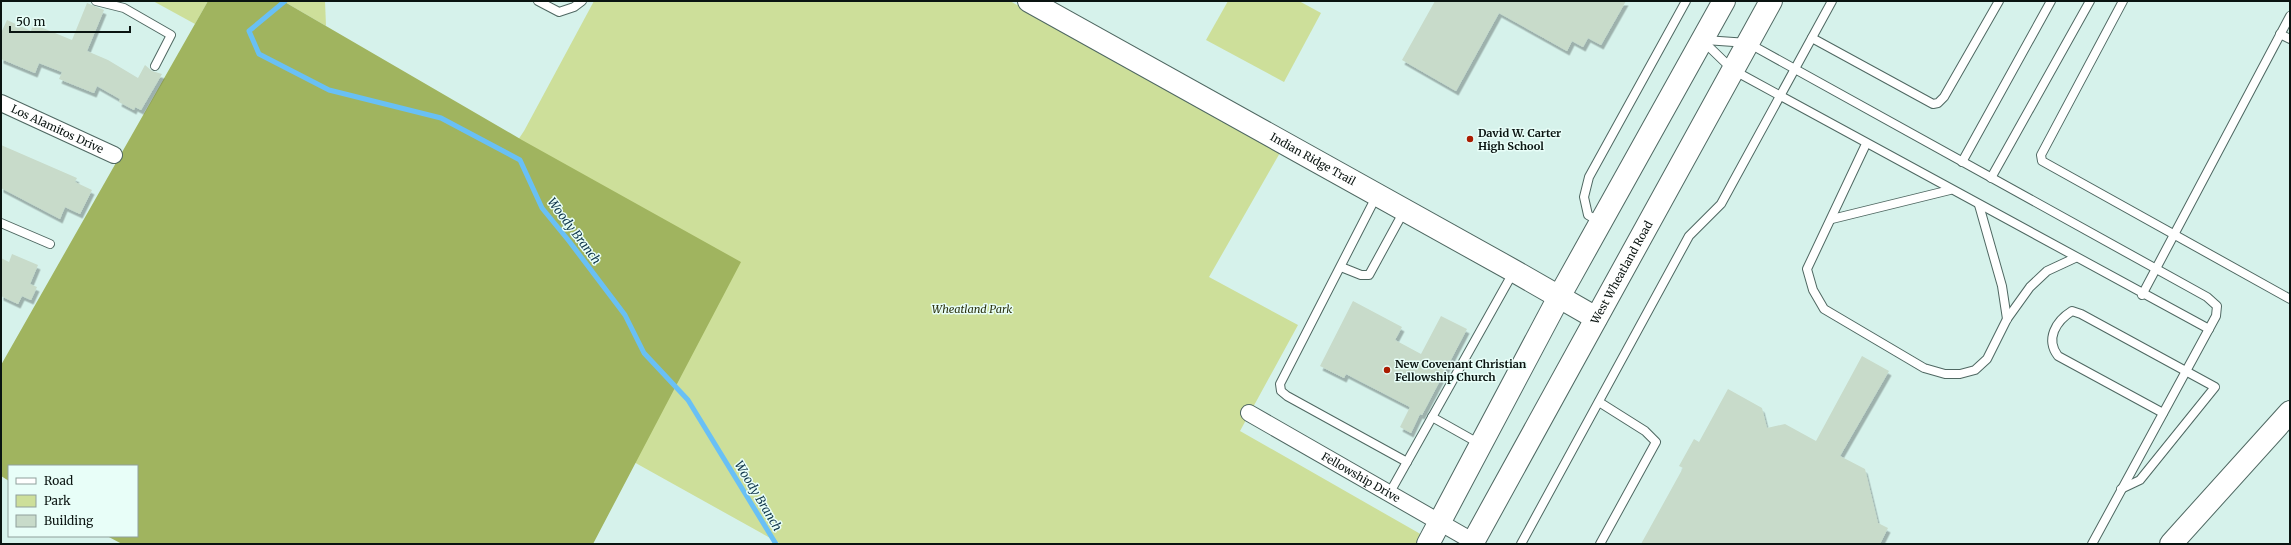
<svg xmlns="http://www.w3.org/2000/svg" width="2291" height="545" font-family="Merriweather,serif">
  <defs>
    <filter id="shadow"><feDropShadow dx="2.5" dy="4.5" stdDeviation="0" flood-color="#0004"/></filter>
  </defs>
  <rect width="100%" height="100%" fill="#d6f2eb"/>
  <!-- green -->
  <g fill="#cddf9a">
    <path d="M153,1H208L195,24Z"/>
    <path d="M283,1H325L326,26Z"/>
    <path d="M594,1H1010L1281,151L1209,277L1298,325L1240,431L1438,544H781L632,461L518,140L524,131Z"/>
    <path d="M1228,1H1299L1321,13L1284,82L1206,40Z"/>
  </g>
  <!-- forest -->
  <path fill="#a0b45f" d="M208,1H283L522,140L741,262L593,544H122L107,536H137V466H9V481L1,476V365Z"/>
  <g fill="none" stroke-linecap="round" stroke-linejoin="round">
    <!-- stream -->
    <path stroke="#69c0f5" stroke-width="5" d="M285,1L249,31L259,54L329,90L441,118L520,160L542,208L569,241L625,315L644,353L688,400L776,544"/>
  </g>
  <!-- building -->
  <g fill="#c8dbca" filter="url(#shadow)">
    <path d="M1435,1H1626L1601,45L1588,38L1583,47L1572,41L1567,51L1499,13L1456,91L1402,60Z"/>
    <path d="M87,3L104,10L87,51L108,60L138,78L145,65L152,71L162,74L141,110L135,107L134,110L119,102L120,99L97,86L94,93L59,79L62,72L39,63L35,73L1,59V33L7,20L31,31L33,24L72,40Z"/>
    <path d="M1,145L77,178L75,182L92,190L80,214L65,207L60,219L1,188Z"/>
    <path d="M12,254L38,265L30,284L37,287L31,300L22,296L18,304L1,296V258L9,262Z"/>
    <path d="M1353,301L1402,327L1395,340L1421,354L1441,316L1467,329L1422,415L1420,414L1411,433L1400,427L1410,407L1346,374L1344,378L1320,366Z"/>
    <path d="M1862,356L1889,371L1840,456L1865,469L1878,523L1888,528L1880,544H1641L1683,468L1679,466L1694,439L1699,442L1728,389L1762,408L1767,428L1785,424L1816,441Z"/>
  </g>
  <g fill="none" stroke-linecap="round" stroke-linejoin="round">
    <!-- lane casing -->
    <g stroke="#4f6862" stroke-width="10">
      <g id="lane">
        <path d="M96,1L124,8L171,35L155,66"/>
        <path d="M538,1L559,12L574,7L582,1"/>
        <path d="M2123,1L2041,155L2042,161L2290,299"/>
        <path d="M2280,34L2290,39"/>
        <path d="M1812,38L1933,104L1938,103L1944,97L1999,1"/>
        <path d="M1705,40L1748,43L2207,297L2217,306L2216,316L2092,544"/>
        <path d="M1703,41L1733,70L2209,329"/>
        <path d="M1866,144L1807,269L1813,290L1824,309L1924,368L1945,374H1960L1975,370L1987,359L2007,319L2030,287L2047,271L2075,258"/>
        <path d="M1962,162L2051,1"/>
        <path d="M1991,178L2090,1"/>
        <path d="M1377,195L1280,384L1281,391L1287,396L1407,462"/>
        <path d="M1979,205L2002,286L2007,319"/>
        <path d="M1832,219L1950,190"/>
        <path d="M1600,222L1588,215L1584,197L1589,177L1686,1"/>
        <path d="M1,223L50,244"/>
        <path d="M1341,267L1361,275H1369L1404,211"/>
        <path d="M2142,295L2290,16"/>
        <path d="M1599,402L1645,431L1656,442L1600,544"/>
        <path d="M1432,417L1480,444"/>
        <path d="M2121,489L2140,480L2215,387L2081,314L2072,311C2056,321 2045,339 2058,356L2163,413"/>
        <path d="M1389,494L1514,271"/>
        <path d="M1521,544L1689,236L1721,204L1832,1"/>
      </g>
    </g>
    <!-- street casing -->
    <g stroke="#4f6862" stroke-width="18">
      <g id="street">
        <path id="s1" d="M1,103L114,155"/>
        <path id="s2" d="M1249,413L1474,542"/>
      </g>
    </g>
    <!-- secondary casing -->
    <g stroke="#4f6862" stroke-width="24">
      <g id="secondary">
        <path id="s3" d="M1029,1L1514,271L1596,318"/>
        <path d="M1428,544L1559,297L1724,1"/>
        <path id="s4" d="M1472,544L1771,1"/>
        <path d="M2171,544L2290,412"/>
      </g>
    </g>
    <!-- lane -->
    <use href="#lane" stroke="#fff" stroke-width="8"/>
    <!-- street -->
    <use href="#street" stroke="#fff" stroke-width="16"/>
    <!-- secondary -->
    <use href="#secondary" stroke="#fff" stroke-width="22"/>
  </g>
  <!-- markers -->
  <g fill="#aa1c00" stroke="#e8fef8" stroke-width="1.5">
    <circle cx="1470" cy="139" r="4"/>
    <circle cx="1387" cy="370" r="4"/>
  </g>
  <g text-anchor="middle" stroke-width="3" stroke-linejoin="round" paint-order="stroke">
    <!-- street labels -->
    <g font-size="11" fill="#0a1411" stroke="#e8fef8">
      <text dy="4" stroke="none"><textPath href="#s1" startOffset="62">Los Alamitos Drive</textPath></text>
      <text dy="4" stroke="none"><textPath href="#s3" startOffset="325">Indian Ridge Trail</textPath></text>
      <text dy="4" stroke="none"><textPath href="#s4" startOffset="310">West Wheatland Road</textPath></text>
      <text dy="4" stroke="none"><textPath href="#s2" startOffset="129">Fellowship Drive</textPath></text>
    </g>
    <!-- poi labels -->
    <g font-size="11" font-weight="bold" fill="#0a1411" stroke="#e8fef8" text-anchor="start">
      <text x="1478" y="137">David W. Carter<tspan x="1478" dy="13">High School</tspan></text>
      <text x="1395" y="368">New Covenant Christian<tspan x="1395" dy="13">Fellowship Church</tspan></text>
    </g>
    <!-- park labels -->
    <g font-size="11" font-style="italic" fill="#2b320e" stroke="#e8fef8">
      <text x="972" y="313">Wheatland Park</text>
    </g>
    <!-- water labels -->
    <g font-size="12" font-style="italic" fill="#0d3449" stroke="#e8fef8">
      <text transform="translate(574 231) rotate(53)" y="4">Woody Branch</text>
      <text transform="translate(758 496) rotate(59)" y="4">Woody Branch</text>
    </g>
  </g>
  <!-- border -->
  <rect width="2291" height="545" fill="none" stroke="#0a1411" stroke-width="4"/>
  <!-- legend -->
  <rect x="8" y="465" width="130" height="72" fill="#e8fef8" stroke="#8fa09c"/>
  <rect x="16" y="478" width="20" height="6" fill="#ffffff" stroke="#8fa09c"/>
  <text x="44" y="485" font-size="12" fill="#0a1411">Road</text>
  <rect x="16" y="495" width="20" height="12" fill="#cddf9a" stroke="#8fa09c"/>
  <text x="44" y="505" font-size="12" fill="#0a1411">Park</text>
  <rect x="16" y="515" width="20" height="12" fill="#c8dbca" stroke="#8fa09c"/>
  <text x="44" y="525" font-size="12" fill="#0a1411">Building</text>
  <!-- scale -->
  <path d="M10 26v6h120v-6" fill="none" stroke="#0a1411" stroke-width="2"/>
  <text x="16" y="26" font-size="12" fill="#0a1411" stroke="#e8fef8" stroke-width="3" paint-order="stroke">50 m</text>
</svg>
